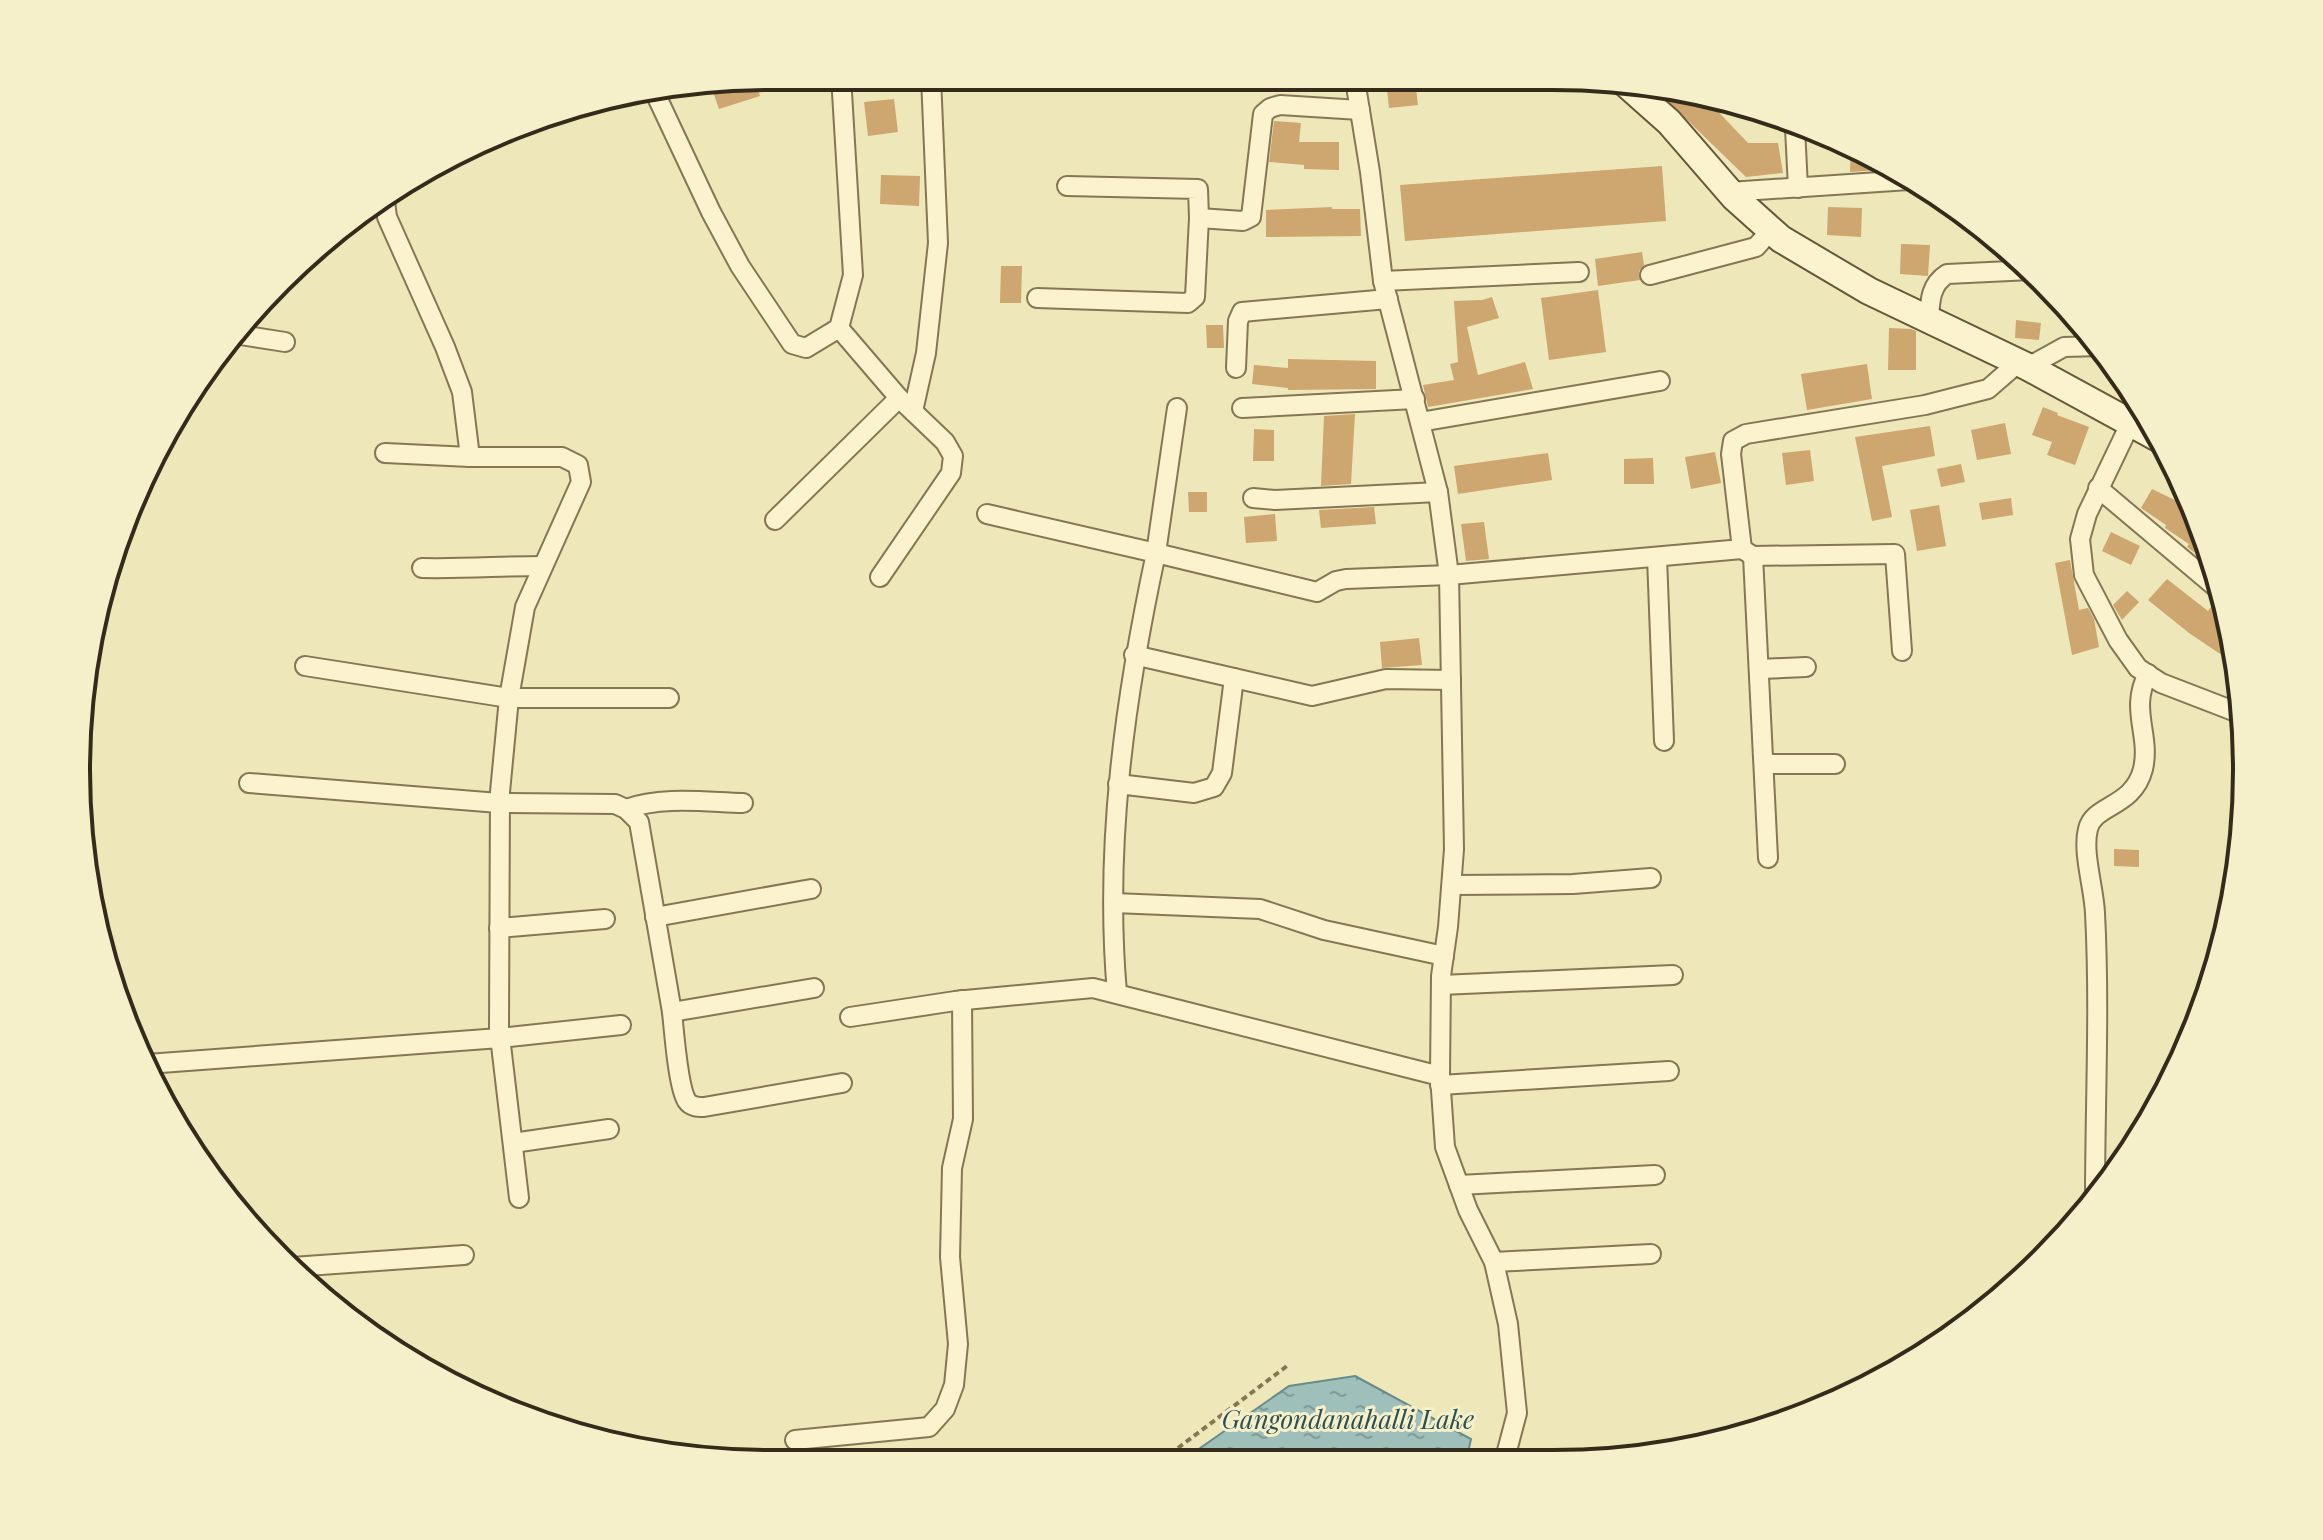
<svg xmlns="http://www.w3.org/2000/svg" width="2323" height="1540" font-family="'Playfair Display',serif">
  <defs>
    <pattern id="water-ripples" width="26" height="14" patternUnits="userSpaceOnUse" patternTransform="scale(2)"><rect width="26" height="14" fill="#9fbfbb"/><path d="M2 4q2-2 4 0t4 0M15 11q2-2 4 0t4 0" fill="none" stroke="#829b97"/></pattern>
  </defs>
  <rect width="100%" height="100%" fill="#eee7ba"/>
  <!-- water -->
  <path fill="url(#water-ripples)" stroke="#678c89" stroke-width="2" d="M1355,1376L1471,1439L1466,1462L1183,1460L1289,1386Z"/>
  <!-- building -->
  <g fill="#cea66f">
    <path d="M754,79L760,96L719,109L711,86Z"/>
    <path d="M1386,80H1415L1418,105L1389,108Z"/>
    <path d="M1650,84L1709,102L1748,143H1778L1783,173L1746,177Z"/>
    <path d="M894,99L898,132L868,136L864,102Z"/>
    <path d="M1274,121L1301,123L1299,142H1339V170L1304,169V165L1269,162Z"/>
    <path d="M1851,145L1878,160V170L1850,172Z"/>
    <path d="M1662,166L1666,221L1405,241L1400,185Z"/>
    <path d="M881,175L920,176L919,206L880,204Z"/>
    <path d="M1332,207V209H1360L1361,236L1266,237V210Z"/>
    <path d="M1828,207L1862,208L1861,237L1827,235Z"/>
    <path d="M1901,244L1930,245L1928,276L1900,274Z"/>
    <path d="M1642,252L1644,265L1639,271L1640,280L1598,286L1595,259Z"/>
    <path d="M1001,266H1022L1021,303H1000Z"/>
    <path d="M1598,290L1606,352L1549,360L1541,298Z"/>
    <path d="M1492,297L1499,318L1467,327L1478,375L1525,362L1533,389L1428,407L1423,385L1454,380L1450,364L1458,362L1454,301L1482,300Z"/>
    <path d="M2016,320L2041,323L2039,340L2015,338Z"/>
    <path d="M1206,325H1223L1224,348H1207Z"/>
    <path d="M1889,328L1911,329L1916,331V370H1888Z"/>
    <path d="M1288,359L1376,361V389L1288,390V388L1252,384L1254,365L1288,368Z"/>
    <path d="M1867,364L1872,399L1807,410L1801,374Z"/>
    <path d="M2043,407L2058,413L2057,415L2089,427L2075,465L2047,455L2052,442L2032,435Z"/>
    <path d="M1355,414L1351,484L1321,486L1324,416Z"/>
    <path d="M2005,423L2011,454L1977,460L1971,430Z"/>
    <path d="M1930,426L1935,456L1882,466L1892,517L1872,521L1855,437Z"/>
    <path d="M1254,429L1274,430V461H1253Z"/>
    <path d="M1810,450L1814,481L1786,485L1782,453Z"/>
    <path d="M1715,452L1721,483L1691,489L1685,457Z"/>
    <path d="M1548,453L1552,480L1458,494L1454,466Z"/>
    <path d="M1653,458L1654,484H1624V459Z"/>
    <path d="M1961,464L1965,482L1941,487L1937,469Z"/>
    <path d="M2152,489L2181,503L2187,493L2214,567L2187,547L2189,544L2165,528L2166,525L2141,508Z"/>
    <path d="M1188,492H1207V512H1189Z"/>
    <path d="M2011,498L2013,515L1982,520L1979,503Z"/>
    <path d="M1939,505L1946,546L1917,551L1910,510Z"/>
    <path d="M1374,507L1376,524L1321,528L1319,510Z"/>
    <path d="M1275,514L1277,541L1246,543L1244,517Z"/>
    <path d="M1484,522L1489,559L1466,561L1461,524Z"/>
    <path d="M2111,532L2140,546L2131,565L2102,551Z"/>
    <path d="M2070,560L2079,610L2088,608L2094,619L2099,647L2072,655L2055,563Z"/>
    <path d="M2167,579L2208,611L2211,607L2229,623L2235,664L2189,633L2148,600Z"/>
    <path d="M2127,591L2139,602L2122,620L2113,605Z"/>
    <path d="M1419,638L1422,665L1382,668L1380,642Z"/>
    <path d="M2114,849L2139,850V867L2114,866Z"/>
  </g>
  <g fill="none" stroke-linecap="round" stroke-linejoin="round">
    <!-- street casing -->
    <g stroke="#857654" stroke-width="22">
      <g id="street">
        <path d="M1355,80L1370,172L1383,281L1438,492L1449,575L1454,849L1448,927L1441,976L1440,1076L1445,1147L1468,1210L1494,1262L1508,1324L1517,1413L1504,1462"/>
        <path d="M656,95L711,212L740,266L792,344L806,348L839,328L853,275L841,76"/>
        <path d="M1795,128L1798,188"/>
        <path d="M1729,192L1909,180"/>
        <path d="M384,193L387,217L445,347L462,392L470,457H562L578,465L581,482L525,607L509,698L500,792L499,1028L519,1198"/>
        <path d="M1199,218L1243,221L1251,217L1263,114L1270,108L1280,105L1360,110"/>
        <path d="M1650,275L1756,247L1771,230"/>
        <path d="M1383,281L1579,272"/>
        <path d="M1037,298L1188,303L1195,297L1199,218L1198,189L1067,186"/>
        <path d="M1929,320C1930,301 1930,285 1947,274L2031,270"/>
        <path d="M839,328L899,398L945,442L953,456L951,473L880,577"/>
        <path d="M234,334L285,342"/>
        <path d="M2028,367L2064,347L2102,346"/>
        <path d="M1236,368L1238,321L1242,312L1388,299"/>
        <path d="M1177,408L1156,553L1317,592L1336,581L1346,579L1449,575L1742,549L1731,454L1733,441L1746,434L1925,405L1988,389L2019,362"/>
        <path d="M1242,408L1415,399"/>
        <path d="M913,411L926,353L938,243L931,77"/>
        <path d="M1420,422L1660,381"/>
        <path d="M2131,422L2087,514L2080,539L2084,575L2118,640L2138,668L2161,683L2244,715"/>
        <path d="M385,453L470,457"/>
        <path d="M2098,488L2224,594"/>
        <path d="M1253,498L1275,500L1438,492"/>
        <path d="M987,514L1156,553C1125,697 1104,845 1117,993"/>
        <path d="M775,520L899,398"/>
        <path d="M1742,549L1753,556L1768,858"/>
        <path d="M1753,556L1895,554L1902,651"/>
        <path d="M1657,557L1664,741"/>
        <path d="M422,568C463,569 502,566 543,566"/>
        <path d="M305,666L509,698H669"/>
        <path d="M1760,669L1806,667"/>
        <path d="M1234,678L1312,696L1386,679L1451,680"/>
        <path d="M1765,764H1835"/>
        <path d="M249,783L499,803L615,804L626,809L639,822L672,1012L814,988"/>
        <path d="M1118,784L1194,793L1214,787L1222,773L1234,678L1134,655"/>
        <path d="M626,809C662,796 705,802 743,803"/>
        <path d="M1452,885L1573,884L1651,878"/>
        <path d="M1114,903L1260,909L1324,930L1444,956"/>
        <path d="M655,917L811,889"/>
        <path d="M499,928L605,919"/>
        <path d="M1441,985L1673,975"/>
        <path d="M672,1012C674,1030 678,1088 687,1101C691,1107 698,1107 704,1107L842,1083"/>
        <path d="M850,1017L955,1001L1093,988L1440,1076"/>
        <path d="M147,1064L500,1038L621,1025"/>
        <path d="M1440,1085L1669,1071"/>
        <path d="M513,1143L609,1129"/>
        <path d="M1459,1185L1655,1175"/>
        <path d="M2095,1199C2095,1104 2100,1008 2095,913C2094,888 2082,852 2088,829C2094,804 2133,808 2143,769C2151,735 2129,709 2148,674"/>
        <path d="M1494,1262L1651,1254"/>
        <path d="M292,1267L464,1255"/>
        <path d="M795,1440L929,1427L945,1409L954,1385L958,1344L950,1257L952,1168L963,1119L962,1000"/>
      </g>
    </g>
    <!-- secondary casing -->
    <g stroke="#675738" stroke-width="30">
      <path id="secondary" d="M1624,82L1669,122L1734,197L1781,239L1869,291L2028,367L2160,439"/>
    </g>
    <!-- path -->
    <path stroke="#857654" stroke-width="4" stroke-dasharray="6 4" stroke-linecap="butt" d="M1162,1460L1287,1366"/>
    <!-- street -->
    <use href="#street" stroke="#faf3cd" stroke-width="18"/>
    <!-- secondary -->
    <use href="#secondary" stroke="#faf3cd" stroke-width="26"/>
  </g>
  <g text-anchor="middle" stroke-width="6" stroke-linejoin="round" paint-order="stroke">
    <!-- water labels -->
    <g font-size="26" font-style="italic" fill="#295054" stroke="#f6f0ca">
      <text x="1348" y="1429">Gangondanahalli Lake</text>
    </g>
  </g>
  <!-- crop -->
  <path d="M0 0H2323V1540H0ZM770 90H1553A680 680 0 0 1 2233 770V770A680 680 0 0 1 1553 1450H770A680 680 0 0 1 90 770V770A680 680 0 0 1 770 90Z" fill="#f6f0ca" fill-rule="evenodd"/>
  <path fill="none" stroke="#342b1a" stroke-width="4" d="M770 90H1553A680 680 0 0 1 2233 770V770A680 680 0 0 1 1553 1450H770A680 680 0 0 1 90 770V770A680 680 0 0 1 770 90Z"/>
</svg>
